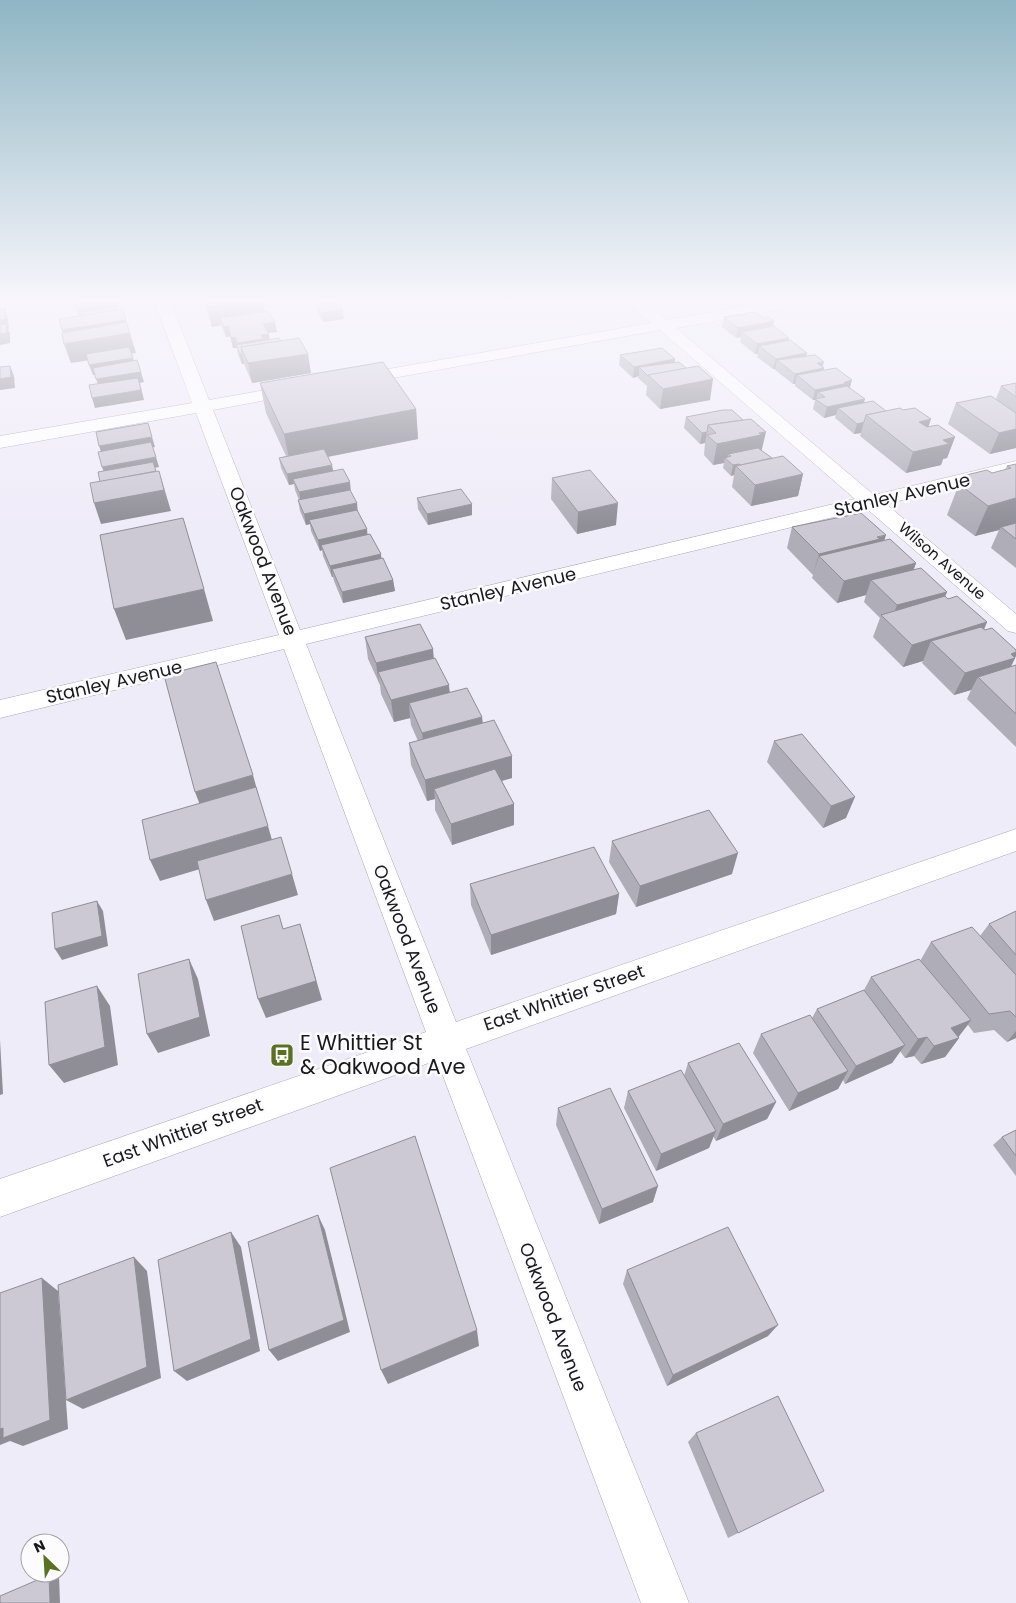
<svg xmlns="http://www.w3.org/2000/svg" width="1016" height="1603" font-family="Poppins,sans-serif">
  <rect width="100%" height="100%" fill="#efecf9"/>
  <g fill="none" stroke-linecap="round" stroke-linejoin="round">
    <!-- minor casing -->
    <g stroke="#aaa6b2" stroke-width="1">
      <path id="minor" d="M155,303H171L209,400L299,384L305,385L308,389L305,393L299,394L213,410L300,630L855,499L660,330L354,385L348,384L345,380L348,376L354,375L651,323L630,303H647L667,320L762,303H796L788,308L676,328L874,495L1016,461V473L886,504L1016,614V633L1008,631L867,509L306,644L456,1022L1016,829V851L466,1049L689,1603H641L437,1060L0,1217V1179L426,1032L284,649L0,718V700L279,635L196,413L0,448V436L192,403Z"/>
    </g>
    <!-- minor -->
    <use href="#minor" fill="#fff" fill-rule="evenodd"/>
  </g>
  <!-- wall -->
  <g fill="#afadb7">
    <path d="M206,303H263L264,311L277,332L268,333L270,340L281,341L311,373L252,383L244,364H242L238,355L237,348H233L230,336L226,337L221,325L212,327L208,315Z"/>
    <path d="M316,304L344,319L323,322L318,314Z"/>
    <path d="M724,317L773,326L806,356L823,367V371L850,388L864,402L955,437L947,458L943,459L941,465L906,473L860,436L861,433L854,434L835,418L836,415L824,418L813,409L815,400H813L795,386V384H793L775,370V369H773L757,357L758,354H755L740,342L741,337L736,338L722,327Z"/>
    <path d="M620,355L675,359V362L710,400L660,409L646,395L647,386L638,378L639,376L633,378L619,365Z"/>
    <path d="M260,383L416,409L418,439L328,457L333,470L351,493L358,512L367,535L393,580L395,591L343,603L334,581L333,577H332L323,556L322,550L320,551L311,531L310,524L306,525L300,511L298,500H299L295,490L294,484L289,485L281,468L279,458L286,456L266,413Z"/>
    <path d="M1016,383V448L990,454L948,424L956,403L996,399L1001,386Z"/>
    <path d="M723,410L762,451L772,458L803,474L798,496L751,506L732,487L734,475L731,476L723,468L724,463L713,465L704,455L705,443L700,444L684,428L686,417Z"/>
    <path d="M1016,464V568L991,548L999,530L975,536L947,515L962,476L992,473L1005,470L1007,466Z"/>
    <path d="M552,478L616,525L577,534L551,499Z"/>
    <path d="M417,498L472,515L428,525L418,509Z"/>
    <path d="M792,527L885,540L916,563L914,569L947,592L945,596L948,599L987,622L984,630L1016,650L1015,658L1011,667L1016,665V747L967,699L971,690L954,695L922,663L923,661L903,667L873,637L880,618L864,602L866,595L837,603L812,578L813,575L787,548Z"/>
    <path d="M365,637L434,658L450,692L482,717L483,723L512,778L502,781L514,804V825L452,845L435,810V799L427,801L411,765L409,743L418,741L411,725L410,718L394,722L381,694L380,685L368,659Z"/>
    <path d="M774,741L846,818L823,828L767,762Z"/>
    <path d="M612,841L732,874L636,907L609,862Z"/>
    <path d="M470,884L619,894L616,914L491,955L471,905Z"/>
    <path d="M1016,911V1038L1007,1042L994,1030L974,1033L968,1025L958,1037L959,1038L945,1057L921,1064L914,1056L905,1058L900,1051L892,1063L845,1084L843,1080L838,1089L789,1111L753,1053L761,1034L812,1018L817,1009L864,990L871,977L920,961L931,942L980,936L989,924Z"/>
    <path d="M688,1063L776,1102L767,1119L716,1141L713,1136L709,1148L656,1171L624,1108L628,1091L684,1076Z"/>
    <path d="M558,1108L653,1202L599,1224L556,1125Z"/>
    <path d="M1016,1130V1176L993,1145L1002,1137Z"/>
    <path d="M627,1270L768,1336L667,1386L623,1284Z"/>
    <path d="M696,1433L738,1533L728,1538L688,1442Z"/>
  </g>
  <!-- shaded-wall -->
  <g fill="#8f8d95">
    <path d="M117,303L120,313L80,319L77,309Z"/>
    <path d="M240,303H263L266,319L220,318L221,325L212,327L208,307Z"/>
    <path d="M5,309L8,319L9,329H8L10,334V343L0,345V320Z"/>
    <path d="M343,309L344,319L323,322L322,313Z"/>
    <path d="M126,320L136,353L71,363L64,344L66,343L62,330Z"/>
    <path d="M774,321L772,331L742,332L741,337L736,338L738,328Z"/>
    <path d="M275,322L277,332L265,333L263,324Z"/>
    <path d="M228,326L230,336L226,337L224,327Z"/>
    <path d="M269,334L270,344L241,347L240,353L238,343L261,335Z"/>
    <path d="M235,337L237,347L236,345L237,348H233L231,338Z"/>
    <path d="M789,338L787,348L759,346L758,354H755L757,344Z"/>
    <path d="M807,353L805,363L777,360L775,369H773L776,359Z"/>
    <path d="M240,354H242L244,364H242Z"/>
    <path d="M308,354L311,373L252,383L248,363Z"/>
    <path d="M133,358L136,368L93,375L89,365Z"/>
    <path d="M675,359L674,369L639,367V376L633,378L634,367Z"/>
    <path d="M824,362L822,368H824L821,378L797,375L795,384H793L795,374L817,363Z"/>
    <path d="M10,366L14,376L15,388L0,390V379Z"/>
    <path d="M141,372L144,382L140,383L144,400L95,408L92,398L100,390L96,379Z"/>
    <path d="M713,379L710,400L660,409L663,389Z"/>
    <path d="M852,380L849,391L825,397L818,392L816,399H815V400H813L815,390Z"/>
    <path d="M865,399L862,410L838,408L836,415L824,418L827,407Z"/>
    <path d="M416,409L418,439L290,464L284,434Z"/>
    <path d="M931,419L924,440L919,422Z"/>
    <path d="M864,422L861,433L854,434L857,424Z"/>
    <path d="M1016,429V448L990,454L999,433Z"/>
    <path d="M707,432L705,443L700,444L702,433Z"/>
    <path d="M766,432L761,453L731,456L728,454L727,460L725,458L724,463L713,465L717,444Z"/>
    <path d="M152,437L155,447L103,457L99,446Z"/>
    <path d="M955,437L947,458L943,459L941,465L906,473L913,452L943,440Z"/>
    <path d="M156,457L159,467L106,478L102,467Z"/>
    <path d="M739,464L738,468L736,466L734,475L731,476L733,465Z"/>
    <path d="M332,465L334,476L293,479L294,484L289,485L287,474Z"/>
    <path d="M159,471L171,511L101,524L94,503Z"/>
    <path d="M803,474L798,496L751,506L755,485Z"/>
    <path d="M350,482L351,493L301,503L299,492Z"/>
    <path d="M1016,498V525L1001,527L999,530L975,536L988,506Z"/>
    <path d="M357,503L358,514L309,520L310,524L306,525L304,514Z"/>
    <path d="M618,503L616,525L577,534L578,512Z"/>
    <path d="M472,504V515L428,525L427,514Z"/>
    <path d="M367,529L368,540L321,545L322,550L320,551L318,540Z"/>
    <path d="M886,535L879,557L819,556L813,575L819,554Z"/>
    <path d="M381,554L382,565L332,569L333,577H332L330,566Z"/>
    <path d="M916,563L908,584L871,580L866,595L837,603L844,581Z"/>
    <path d="M393,580L395,591L343,603L342,592Z"/>
    <path d="M204,589L213,621L126,640L114,609Z"/>
    <path d="M947,592L938,613L890,623L897,605Z"/>
    <path d="M987,622L977,644L931,641L923,661L903,667L912,645Z"/>
    <path d="M433,649L435,671L378,672L379,685L376,663Z"/>
    <path d="M1016,652V656L1004,680L978,677L971,690L954,695L965,673Z"/>
    <path d="M449,685L451,707L409,703L410,718L394,722L391,700Z"/>
    <path d="M482,717L483,739L425,755L422,733Z"/>
    <path d="M512,756V778L438,798L434,789L435,799L427,801L425,780Z"/>
    <path d="M253,775L259,797L203,813L195,792Z"/>
    <path d="M855,797L846,818L823,828L831,806Z"/>
    <path d="M514,804V825L452,845L451,824Z"/>
    <path d="M268,826L274,847L160,881L150,860Z"/>
    <path d="M738,853L732,874L636,907L640,886Z"/>
    <path d="M292,874L298,895L214,921L206,900Z"/>
    <path d="M619,894L616,914L491,955V935Z"/>
    <path d="M97,901L103,911L108,946L62,960L55,949Z"/>
    <path d="M300,924L322,1000L266,1018L258,999Z"/>
    <path d="M189,959L198,979L210,1036L158,1053L147,1034Z"/>
    <path d="M97,986L110,1006L118,1065L64,1083L49,1065Z"/>
    <path d="M971,1020L957,1039L959,1038L945,1057L921,1064L934,1046L951,1028Z"/>
    <path d="M1016,1031V1038L1007,1042Z"/>
    <path d="M927,1037L914,1056L905,1058L918,1039Z"/>
    <path d="M0,1040L3,1094L0,1095Z"/>
    <path d="M905,1045L892,1063L845,1084L856,1066Z"/>
    <path d="M848,1071L838,1089L789,1111L798,1093Z"/>
    <path d="M776,1102L767,1119L716,1141L723,1124Z"/>
    <path d="M716,1131L709,1148L656,1171L661,1154Z"/>
    <path d="M658,1186L653,1202L599,1224L602,1209Z"/>
    <path d="M318,1215L325,1230L350,1332L278,1361L269,1350Z"/>
    <path d="M231,1232L241,1247L260,1351L187,1381L174,1371Z"/>
    <path d="M134,1257L147,1271L161,1378L83,1409L66,1400Z"/>
    <path d="M42,1278L58,1291L68,1429L23,1446L10,1441L0,1445V1429Z"/>
    <path d="M778,1325L768,1336L667,1386L673,1375Z"/>
    <path d="M477,1330L479,1346L388,1384L381,1370Z"/>
    <path d="M49,1575L59,1576L60,1603H50Z"/>
  </g>
  <!-- building -->
  <g fill="#ccc9d5" stroke="#8f8d95">
    <path d="M75,303H116L77,309Z"/>
    <path d="M207,303H240L208,307Z"/>
    <path d="M325,303H339L343,309L322,313L316,304Z"/>
    <path d="M115,307L116,310L80,316V312Z"/>
    <path d="M5,309V319L0,320V310Z"/>
    <path d="M123,309L126,320L62,330L59,319Z"/>
    <path d="M268,311L275,322L263,324L269,334L261,335L263,339L238,343L235,337L231,338L228,326L224,327L220,318Z"/>
    <path d="M755,312L764,318L768,317L774,321L738,328L724,317Z"/>
    <path d="M126,322L130,333L64,344L62,333Z"/>
    <path d="M6,324L7,333L0,334V325Z"/>
    <path d="M774,326L789,338L757,344L742,332Z"/>
    <path d="M279,338L281,341L241,347L242,354H240L236,345Z"/>
    <path d="M299,338L308,354L248,363L241,347Z"/>
    <path d="M790,340L807,353L776,359L759,346Z"/>
    <path d="M129,347L133,358L89,365L86,354Z"/>
    <path d="M662,348L675,359L634,367L620,355Z"/>
    <path d="M815,355L824,362L817,363L824,368L795,374L777,360Z"/>
    <path d="M137,360L141,372L96,379L93,368Z"/>
    <path d="M383,362L416,409L284,434L260,383Z"/>
    <path d="M679,362L686,368L648,376L639,367Z"/>
    <path d="M10,366L11,377L0,379V367Z"/>
    <path d="M698,366L713,379L663,389L648,375Z"/>
    <path d="M836,368L852,380L845,382L844,384L815,390L797,375Z"/>
    <path d="M138,378L141,390L92,398L89,385Z"/>
    <path d="M1016,383V397L1001,386Z"/>
    <path d="M847,386L865,399L827,407L815,399L825,397L818,392Z"/>
    <path d="M991,396L1016,413V429L999,433L956,403Z"/>
    <path d="M873,401L886,411L866,415L864,422L857,424L838,408Z"/>
    <path d="M900,408L903,410L915,408L931,419L919,422L927,427L938,425L955,437L943,440L949,444L913,452L866,415Z"/>
    <path d="M723,410H732L743,420L708,425L707,432L702,433L686,417Z"/>
    <path d="M751,419L766,432L759,433L761,435L717,444L707,435L716,433L708,425Z"/>
    <path d="M148,423L152,437L99,446L96,432Z"/>
    <path d="M151,442L156,457L102,467L98,452Z"/>
    <path d="M758,448L772,458L741,465L739,464L733,465L725,458L731,456L728,454Z"/>
    <path d="M324,449L332,465L287,474L279,458Z"/>
    <path d="M783,456L803,474L755,485L736,466Z"/>
    <path d="M153,462L156,471L100,482L98,472Z"/>
    <path d="M1016,464V498L988,506L959,484L970,482L962,476L987,470L992,473L1011,468L1007,466Z"/>
    <path d="M343,469L350,482L299,492L293,479Z"/>
    <path d="M590,470L618,503L578,512L552,478Z"/>
    <path d="M159,471L164,490L94,503L90,483Z"/>
    <path d="M461,489L472,504L427,514L417,498Z"/>
    <path d="M350,490L357,503L304,514L298,500Z"/>
    <path d="M357,510L367,529L318,540L309,520Z"/>
    <path d="M861,513L886,535L877,537L880,539L819,554L792,527Z"/>
    <path d="M183,518L204,589L114,609L100,535Z"/>
    <path d="M1016,523V539L1001,527Z"/>
    <path d="M370,534L381,554L330,566L321,545Z"/>
    <path d="M890,539L916,563L844,581L819,556Z"/>
    <path d="M383,558L393,580L342,592L332,569Z"/>
    <path d="M921,568L947,592L897,605L871,580Z"/>
    <path d="M945,596L948,599L957,596L987,622L912,645L881,615Z"/>
    <path d="M420,624L433,649L376,663L365,637Z"/>
    <path d="M981,627L985,630L992,628L1016,650V652L1011,654L1015,658L965,673L931,641Z"/>
    <path d="M435,658L449,685L391,700L378,672Z"/>
    <path d="M216,662L253,775L195,792L164,675Z"/>
    <path d="M1016,665V714L978,677Z"/>
    <path d="M467,688L482,717L422,733L409,703Z"/>
    <path d="M494,720L512,756L425,780L409,743Z"/>
    <path d="M802,734L855,797L831,806L774,741Z"/>
    <path d="M495,769L514,804L451,824L434,789Z"/>
    <path d="M256,787L268,826L150,860L142,820Z"/>
    <path d="M709,810L738,853L640,886L612,841Z"/>
    <path d="M281,837L292,874L206,900L197,861Z"/>
    <path d="M594,847L619,894L491,935L470,884Z"/>
    <path d="M97,901L102,936L55,949L52,913Z"/>
    <path d="M1016,911V955L989,924Z"/>
    <path d="M279,915L283,929L300,924L316,981L258,999L241,926Z"/>
    <path d="M972,927L1016,975V1017L1010,1011L989,1014L931,942Z"/>
    <path d="M189,959L200,1017L147,1034L138,974Z"/>
    <path d="M919,959L971,1020L951,1028L959,1038L934,1046L927,1037L918,1039L871,977Z"/>
    <path d="M97,986L105,1047L49,1065L45,1002Z"/>
    <path d="M864,990L905,1045L856,1066L817,1009Z"/>
    <path d="M810,1015L848,1071L798,1093L761,1034Z"/>
    <path d="M739,1043L776,1102L723,1124L688,1063Z"/>
    <path d="M681,1070L716,1131L661,1154L628,1091Z"/>
    <path d="M610,1088L658,1186L602,1209L558,1108Z"/>
    <path d="M1016,1130V1156L1002,1137Z"/>
    <path d="M415,1136L477,1330L381,1370L330,1168Z"/>
    <path d="M318,1215L344,1320L269,1350L248,1242Z"/>
    <path d="M728,1227L778,1325L673,1375L627,1270Z"/>
    <path d="M231,1232L251,1339L174,1371L158,1260Z"/>
    <path d="M134,1257L147,1367L66,1400L58,1285Z"/>
    <path d="M42,1278L50,1420L3,1438V1428L0,1429V1293Z"/>
    <path d="M778,1396L824,1491L738,1533L696,1433Z"/>
    <path d="M49,1575L50,1603H0V1596Z"/>
  </g>
  <!-- sky -->
  <linearGradient id="sky" x2="0" y2="1"><stop stop-color="#8fb6c4"/><stop offset="0.57" stop-color="#f8f6fc"/><stop offset="1" stop-color="#f8f6fc" stop-opacity="0"/></linearGradient>
  <rect width="1016" height="527" fill="url(#sky)"/>
  <!-- icons -->
  <defs>
    <g id="bus-square" transform="scale(1.25)"><rect x="-9" y="-9" width="18" height="18" rx="4" fill="#5a7122" stroke="#fcfbfe"/><path d="M-5-6H5V4H4V6H2V4H-2V6H-4V4H-5ZM-3.5-4V0h7V-4ZM-3.5 1.2v1.5H-2V1.2ZM2 1.2v1.5H3.5V1.2Z" fill="#fff"/></g>
  </defs>
  <g fill-rule="evenodd">
    <use href="#bus-square" x="282" y="1055"/>
  </g>
  <g text-anchor="middle" stroke-width="5" stroke-linejoin="round" paint-order="stroke">
    <!-- far-street labels -->
    <g font-size="15" fill="#19181c" stroke="#fcfbfe">
      <text transform="translate(942 561) rotate(41)" y="5">Wilson Avenue</text>
    </g>
    <!-- street labels -->
    <g font-size="18" fill="#19181c" stroke="#fcfbfe">
      <text transform="translate(902 495) rotate(-13)" y="6">Stanley Avenue</text>
      <text transform="translate(263 561) rotate(69)" y="6">Oakwood Avenue</text>
      <text transform="translate(508 589) rotate(-13)" y="6">Stanley Avenue</text>
      <text transform="translate(114 682) rotate(-13)" y="6">Stanley Avenue</text>
      <text transform="translate(407 939) rotate(69)" y="6">Oakwood Avenue</text>
      <text transform="translate(564 998) rotate(-19)" y="6">East Whittier Street</text>
      <text transform="translate(183 1133) rotate(-20)" y="6">East Whittier Street</text>
      <text transform="translate(553 1317) rotate(69)" y="6">Oakwood Avenue</text>
    </g>
    <!-- near-poi labels -->
    <g font-size="21" fill="#19181c" stroke="#fcfbfe" text-anchor="start">
      <text x="300" y="1050">E Whittier St<tspan x="300" dy="24">&amp; Oakwood Ave</tspan></text>
    </g>
  </g>
  <!-- north arrow -->
  <g transform="translate(45 1558) rotate(335)"><circle r="24" fill="#fcfbfe" stroke="#a1a0a4"/>
  <path d="M0-4L9 19L0 12L-9 19Z" fill="#5a7122"/>
  <text y="-8" font-size="14" font-weight="bold" text-anchor="middle" fill="#19181c">N</text>
  </g>
</svg>
